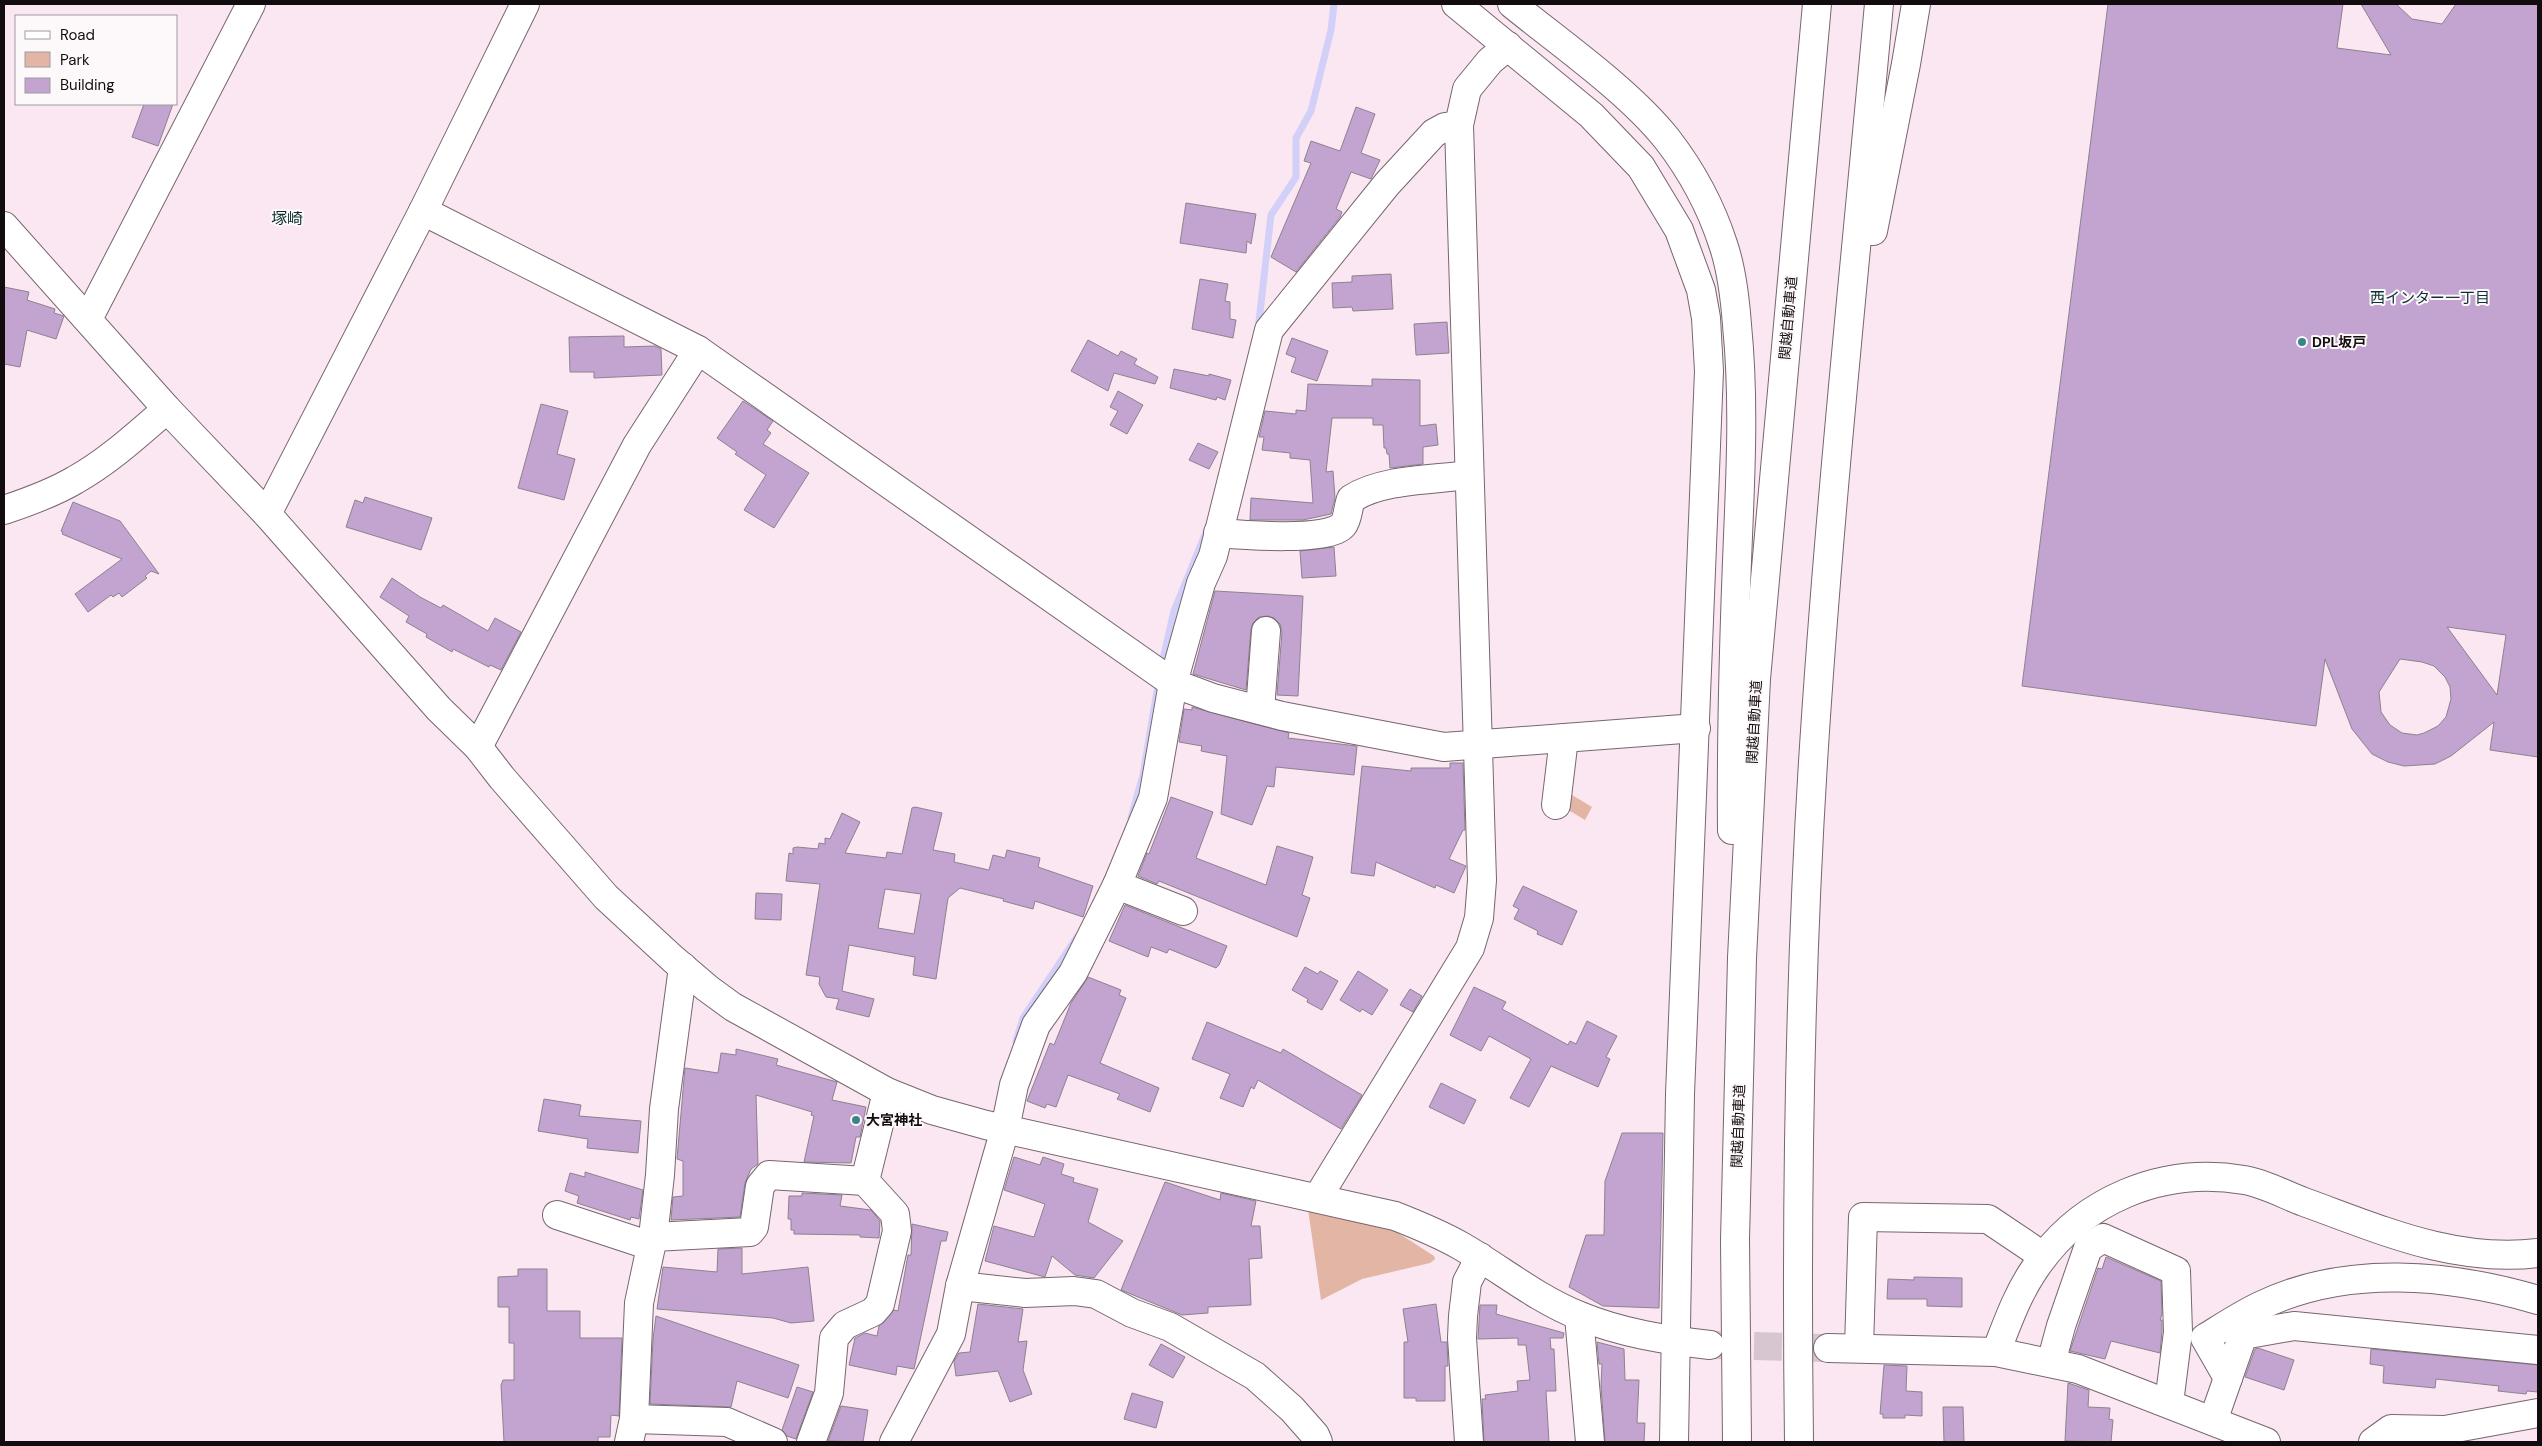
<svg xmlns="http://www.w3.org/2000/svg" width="2542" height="1446" font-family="'DM Sans','Noto Sans JP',sans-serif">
  <rect width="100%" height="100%" fill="#fae7f1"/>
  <!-- green -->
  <g fill="#e3b5a5">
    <path d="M1562,789L1592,807L1585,820L1560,805Z"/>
    <path d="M1308,1209L1392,1229L1434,1256L1435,1259L1430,1263L1362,1279L1321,1300Z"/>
  </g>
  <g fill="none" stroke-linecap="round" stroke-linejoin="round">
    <!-- stream -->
    <g stroke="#d2d0f9" stroke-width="7">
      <path d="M1258,330L1271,215L1296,177V138L1311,111L1331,30L1334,4"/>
      <path d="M1161,668L1174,611L1206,532"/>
      <path d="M1131,818L1143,775L1159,679"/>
      <path d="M1016,1041L1023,1018L1077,937"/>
    </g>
  </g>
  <!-- building -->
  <g fill="#c3a3d0" stroke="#8c8290" fill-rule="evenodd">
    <path d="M2108,4H2343L2337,48L2391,55L2361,4H2396L2412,19L2442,24L2456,4H2538V757L2490,750L2494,722L2451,756L2435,764L2404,766L2388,762L2372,754L2352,729L2325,659L2316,726L2022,686ZM2447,627L2506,635L2497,695ZM2400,659L2422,662L2434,666L2445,677L2450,687L2451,699L2446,717L2438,726L2424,733L2417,735L2402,733L2390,725L2381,712L2379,692Z"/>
    <path d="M144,104H173L158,146L132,137Z"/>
    <path d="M1356,107L1375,114L1361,153L1380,160L1371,179L1351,172L1336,209L1342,212L1340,217L1296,272L1271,257L1311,163L1304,161L1311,141L1340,151Z"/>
    <path d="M1186,203L1256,214L1251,244L1247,241L1246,253L1180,243Z"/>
    <path d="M1391,274L1393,309L1353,311L1352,307L1333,308L1332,283L1352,282V276Z"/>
    <path d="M1200,279L1228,284L1225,301L1230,302V319L1236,320L1233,338L1192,329Z"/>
    <path d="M4,287L29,292L27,300L55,309L54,313L64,316L56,339L27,330L20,367L4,364Z"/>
    <path d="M1447,322L1449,353L1416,355L1414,324Z"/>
    <path d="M624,336V347L655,346L661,349L662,375L594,378V372H570L569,337Z"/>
    <path d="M1292,338L1328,351L1317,381L1291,372L1296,358L1286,354Z"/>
    <path d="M1088,340L1118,356L1121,351L1137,359L1134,364L1158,377L1155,384L1114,373L1108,391L1071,371Z"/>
    <path d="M1174,369L1209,376V374L1231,380L1225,400L1217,397L1216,400L1170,388Z"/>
    <path d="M1372,379L1420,380V426L1436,424L1438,445L1423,447V464L1390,468L1389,454H1387L1386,448H1384L1383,425H1373V418H1332L1326,472L1333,471L1335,498L1331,514L1303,520H1250L1251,498L1313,503L1310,460L1290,458V453L1262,450L1264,437H1259L1265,411L1296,414V410L1306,411L1308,384L1372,386Z"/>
    <path d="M1118,391L1143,405L1127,434L1110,425L1118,411L1110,407Z"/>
    <path d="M743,401L773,421L767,430L771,433L763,444L809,473L774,528L744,510L766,475L735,454L737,452L717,438Z"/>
    <path d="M541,404L568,411L557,454L575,459L564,500L518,488Z"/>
    <path d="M1198,443L1218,452L1209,469L1189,460Z"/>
    <path d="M365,497L432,518L421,550L346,527L355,500L363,503Z"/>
    <path d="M73,502L120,521L159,574L151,571L145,576L147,578L122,597L119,593L113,597L111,595L88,612L75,594L122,559L62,534L63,532L61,531Z"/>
    <path d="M1334,547L1336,576L1302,578L1300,551Z"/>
    <path d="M392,578L420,597L441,608L443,605L488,631L495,618L521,632L501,670L490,665L489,667L453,649L452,652L426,637L427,634L406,622L409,616L380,597Z"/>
    <path d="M1215,591L1303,596L1298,696L1277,695L1282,632L1280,624L1274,618L1268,616L1259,617L1253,623L1251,629L1246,690L1193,674Z"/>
    <path d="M1192,707L1289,733L1288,738L1357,746L1354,775L1276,767L1274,787L1267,786L1252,825L1221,814L1227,756L1201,751L1202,746L1179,742L1184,709L1192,710Z"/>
    <path d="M1450,763H1463L1465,830H1463L1449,859L1466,866L1454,893L1436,885L1435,888L1376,862L1374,876L1351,873L1362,766L1411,771V768H1450Z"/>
    <path d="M1171,797L1213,812L1196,858L1266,885L1277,846L1313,857L1302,895L1310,898L1297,937L1159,881L1157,884L1138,876L1147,853L1149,854Z"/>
    <path d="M915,807L942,813L933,850L955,854L954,862L989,870L993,855L1005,858L1007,850L1040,858L1038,867L1093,886L1083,917L1035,901L1033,909L1003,901L1004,899L960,888L948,898L936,979L913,975L915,957L849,945L842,991L874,999L869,1017L836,1009L839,999L826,997L819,984L820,977L806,975L820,884L786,881L789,853L793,854V848L797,847L818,849L819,843L825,844V838L830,839L842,813L860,822L845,853L886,858L887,852L902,854L912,808ZM885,889L921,894L914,934L878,928Z"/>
    <path d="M1523,886L1577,911L1562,945L1537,934L1538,931L1514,919L1519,909L1513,906Z"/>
    <path d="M756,893L782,894L781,920L755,919Z"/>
    <path d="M1125,905L1227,946L1219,965L1216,968L1169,949L1167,953L1151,947L1148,957L1109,941Z"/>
    <path d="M1305,967L1318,974L1320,971L1338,981L1322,1010L1307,1002L1308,999L1292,990Z"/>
    <path d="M1358,971L1388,990L1372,1015L1362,1009L1360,1012L1340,1000Z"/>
    <path d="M1088,977L1121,990L1119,995L1126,998L1100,1063L1159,1088L1150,1112L1117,1099L1120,1094L1068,1075L1056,1107L1047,1104L1045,1108L1027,1101L1050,1043L1054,1045L1071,1003Z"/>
    <path d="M1474,987L1506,1002L1502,1009L1568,1045L1570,1041L1576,1044L1587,1021L1617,1036L1606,1057L1610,1059L1598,1087L1551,1066L1529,1107L1510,1098L1531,1059L1489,1036L1481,1051L1450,1035Z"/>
    <path d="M1410,989L1422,996L1413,1012L1400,1005Z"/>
    <path d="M1207,1022L1281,1053L1283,1049L1362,1095L1341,1129L1258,1080L1254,1089L1251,1087L1243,1107L1220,1098L1230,1074L1192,1059Z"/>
    <path d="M736,1049L778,1059L776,1065L837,1082L832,1100L866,1107L860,1137H856L851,1163L804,1162L814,1116L811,1115L812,1112L756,1095L758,1164L751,1169L745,1183L740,1217L671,1220L673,1197L683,1196V1161L677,1159L685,1068L718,1073L721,1053L736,1055Z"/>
    <path d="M1441,1083L1476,1100L1464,1124L1429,1107Z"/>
    <path d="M544,1099L581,1105L579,1116L641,1121L638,1153L587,1148L588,1139L538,1131Z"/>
    <path d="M1622,1133H1663L1659,1308L1603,1306L1569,1287L1586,1235H1604L1605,1181Z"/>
    <path d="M1014,1157L1040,1165L1043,1157L1064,1164L1061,1174L1074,1178L1073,1182L1098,1189L1088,1222L1123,1241L1094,1278L1075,1275L1052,1256L1045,1277L985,1261L994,1226L1034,1237L1045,1204L1004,1190Z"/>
    <path d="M585,1172L643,1190L639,1219L631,1217L630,1220L577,1203L579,1196L565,1191L570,1173L585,1177Z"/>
    <path d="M1165,1182L1220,1200L1221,1193L1256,1201L1251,1226H1260L1262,1258L1249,1259L1251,1305L1208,1307V1313L1182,1315L1121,1290Z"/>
    <path d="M802,1193L842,1195L840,1206L871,1210L880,1221L879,1238L860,1237V1235L794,1234V1230H791V1219H788L789,1196H802Z"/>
    <path d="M912,1224L948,1232L946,1241H941L914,1369L897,1366L896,1375L849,1365L855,1338L865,1333L877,1336L879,1326L894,1310L898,1311L908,1255H911Z"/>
    <path d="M742,1248V1274L808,1267L814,1321L791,1323L773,1318L657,1309L663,1267L717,1272L718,1249Z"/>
    <path d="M2106,1257L2161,1281L2162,1314L2160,1320H2162V1331L2160,1353L2111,1341L2105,1359L2070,1351L2098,1268L2102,1269Z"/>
    <path d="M518,1269H547V1311H580V1338H622L619,1416L611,1415L610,1437H598V1442H504L501,1385L503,1380H514V1343H509V1307H498V1277L518,1276Z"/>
    <path d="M1914,1277L1962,1278V1307L1927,1306V1299H1887L1888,1279L1914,1280Z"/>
    <path d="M978,1304L1023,1309L1018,1342L1027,1341L1023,1370L1032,1394L1010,1402L998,1371L956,1376L954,1361L959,1353L970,1352Z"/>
    <path d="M1436,1304L1441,1342H1447L1448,1366H1445V1401H1416V1398H1404V1342H1408L1403,1309Z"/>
    <path d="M1480,1305H1497L1496,1314L1564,1333L1563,1338H1550L1551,1349H1554L1556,1391H1546L1549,1442H1484L1482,1399H1486L1485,1395L1518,1391L1517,1381L1530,1380L1526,1345H1518V1338L1478,1339Z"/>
    <path d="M656,1316L799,1365L788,1398L737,1381L731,1407L650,1404L653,1339Z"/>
    <path d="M1597,1342L1624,1349L1625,1380H1639L1637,1423H1645L1644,1442H1605L1601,1386L1602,1364H1599Z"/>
    <path d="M1161,1344L1185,1357L1173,1378L1149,1365Z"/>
    <path d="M2258,1348L2294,1360L2284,1390L2245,1377L2255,1349Z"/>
    <path d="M2371,1349L2538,1365V1392L2527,1391L2526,1394L2498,1391L2499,1386L2436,1379L2435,1388L2383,1383L2384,1366L2370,1364Z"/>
    <path d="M1884,1365L1907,1366L1906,1391L1922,1392V1416L1905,1415V1418H1883V1414H1880Z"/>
    <path d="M2068,1383L2089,1390L2088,1407L2110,1408L2109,1419L2113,1420L2111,1442L2065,1441Z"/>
    <path d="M797,1387L813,1392L796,1439L787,1436L782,1430Z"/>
    <path d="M1132,1393L1163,1402L1156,1428L1124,1419Z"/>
    <path d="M841,1406L868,1410L863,1442L828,1441Z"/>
    <path d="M1943,1407H1963L1964,1442H1944Z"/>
  </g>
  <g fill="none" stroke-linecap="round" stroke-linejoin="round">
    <!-- minor-tunnel -->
    <path stroke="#d7c6cf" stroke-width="28" stroke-dasharray="28 14" stroke-linecap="butt" d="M1712,1345L1828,1348"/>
    <!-- minor casing -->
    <g stroke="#77666f" stroke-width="30">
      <g id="minor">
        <path d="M1456,4L1591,115L1641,167L1679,230L1701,290L1706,318L1709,371L1680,1094L1674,1442"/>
        <path d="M423,211L698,350L1173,683L1213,698L1282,716L1444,747L1696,728"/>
        <path d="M4,226L167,409L267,514L439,709L478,747L502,778L606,897L673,959L707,988L733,1007L887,1092L932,1110L986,1125L1395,1216C1418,1225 1440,1234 1461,1246C1501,1269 1537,1299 1580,1316C1621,1333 1666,1340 1710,1345"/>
        <path d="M88,319L251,4"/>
        <path d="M4,510C28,502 53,493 75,480C109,461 138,434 167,409"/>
        <path d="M267,514L423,211L525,4"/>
        <path d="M1218,533C1242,535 1329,542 1343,525C1348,519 1348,507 1351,499C1381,479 1432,480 1468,475"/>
        <path d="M1260,710L1266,631"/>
        <path d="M478,747L637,445L698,350"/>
        <path d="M1556,805L1564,738"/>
        <path d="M1117,885L1183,911"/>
        <path d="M1318,1197L1470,948L1479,918L1482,880L1459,125L1467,89L1490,61L1508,46"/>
        <path d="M557,1215L651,1246"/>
        <path d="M653,1237L750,1232L754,1227L760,1186L769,1175L865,1181"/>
        <path d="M960,1286L1025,1293L1074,1291L1096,1294L1132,1313L1170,1327L1255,1376L1292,1409L1315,1435L1318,1442"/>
        <path d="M1579,1316L1590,1442"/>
        <path d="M1828,1348L1996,1352L2078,1369L2266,1442"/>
        <path d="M1859,1348L1863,1217L1988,1219L2043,1256"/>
        <path d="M1996,1352C2007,1324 2017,1295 2034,1270C2080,1200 2162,1166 2244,1180C2264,1183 2285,1195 2304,1202C2382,1230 2454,1263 2538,1253"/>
        <path d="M2051,1363L2061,1326L2088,1248L2103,1238L2176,1271L2178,1332L2169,1403"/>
        <path d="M2228,1378L2205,1338C2223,1327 2241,1315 2260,1306C2346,1264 2450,1274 2538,1300"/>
        <path d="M634,1419L727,1422L773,1442"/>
        <path d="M2213,1421L2243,1335L2294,1326L2538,1350"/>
        <path d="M629,1442L634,1419L639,1303L653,1237L660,1175L664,1109L683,967"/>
        <path d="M811,1442L829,1393L834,1338L845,1325L873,1312L880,1304L897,1231L895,1214L865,1181L887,1092"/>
        <path d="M894,1442L951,1334L960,1286L1005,1129L1014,1085L1036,1025L1073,973L1117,885L1153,798L1173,683L1201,583L1213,556L1269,330L1387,184L1434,133L1445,127L1459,125"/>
        <path d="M1469,1442L1462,1338L1463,1316L1467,1282L1480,1257"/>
        <path d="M2373,1442L2391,1429L2445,1430L2538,1413"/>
      </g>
    </g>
    <!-- highway casing -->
    <g stroke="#77666f" stroke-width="30">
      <g id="highway">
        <path d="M1512,4C1560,43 1629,91 1667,139C1691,170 1711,207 1723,244C1732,270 1735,298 1737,325C1744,395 1741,466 1738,536C1734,634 1731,732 1732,830"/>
        <path d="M1873,231L1906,64L1916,4"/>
        <path d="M1737,1442L1735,1240L1742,958L1756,679L1817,4"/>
        <path d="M1799,1442C1796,1215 1799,988 1813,762C1829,508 1856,256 1879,4"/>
      </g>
    </g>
    <!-- minor -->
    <use href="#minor" stroke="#fff" stroke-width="28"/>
    <!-- highway -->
    <use href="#highway" stroke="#fff" stroke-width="28"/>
  </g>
  <!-- markers -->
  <g fill="#3b838a" stroke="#fdf9fb" stroke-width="2">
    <circle cx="2302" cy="342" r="5"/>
    <circle cx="856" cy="1120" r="5"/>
  </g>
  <g text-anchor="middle" stroke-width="4" stroke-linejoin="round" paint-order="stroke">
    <!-- street labels -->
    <g font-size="14" fill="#120c0f" stroke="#fdf9fb">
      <text transform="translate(1788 318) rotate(-85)" y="5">関越自動車道</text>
      <text transform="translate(1754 722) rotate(-87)" y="5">関越自動車道</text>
      <text transform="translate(1738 1126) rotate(-88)" y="5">関越自動車道</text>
    </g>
    <!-- poi labels -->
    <g font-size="14" font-weight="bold" fill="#120c0f" stroke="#fdf9fb" text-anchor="start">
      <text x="2312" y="347">DPL坂戸</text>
      <text x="866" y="1125">大宮神社</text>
    </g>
    <!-- neighbourhood labels -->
    <g font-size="15" fill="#0b2f32" stroke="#fdf9fb">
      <text x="2430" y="303">西インター一丁目</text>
    </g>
    <!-- quarter labels -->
    <g font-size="16" fill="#0b2f32" stroke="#fdf9fb">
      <text x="287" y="224">塚崎</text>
    </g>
  </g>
  <!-- border -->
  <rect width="2542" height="1446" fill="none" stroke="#120c0f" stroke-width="10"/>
  <!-- legend -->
  <rect x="15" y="15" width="162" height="90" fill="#fdf9fb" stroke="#9f9a9d"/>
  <rect x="25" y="31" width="25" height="8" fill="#ffffff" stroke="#9f9a9d"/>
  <text x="60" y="40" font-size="15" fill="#120c0f">Road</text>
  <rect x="25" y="52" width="25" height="15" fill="#e3b5a5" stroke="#9f9a9d"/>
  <text x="60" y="65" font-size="15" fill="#120c0f">Park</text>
  <rect x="25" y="78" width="25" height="15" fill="#c3a3d0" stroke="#9f9a9d"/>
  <text x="60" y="90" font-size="15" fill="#120c0f">Building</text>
</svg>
